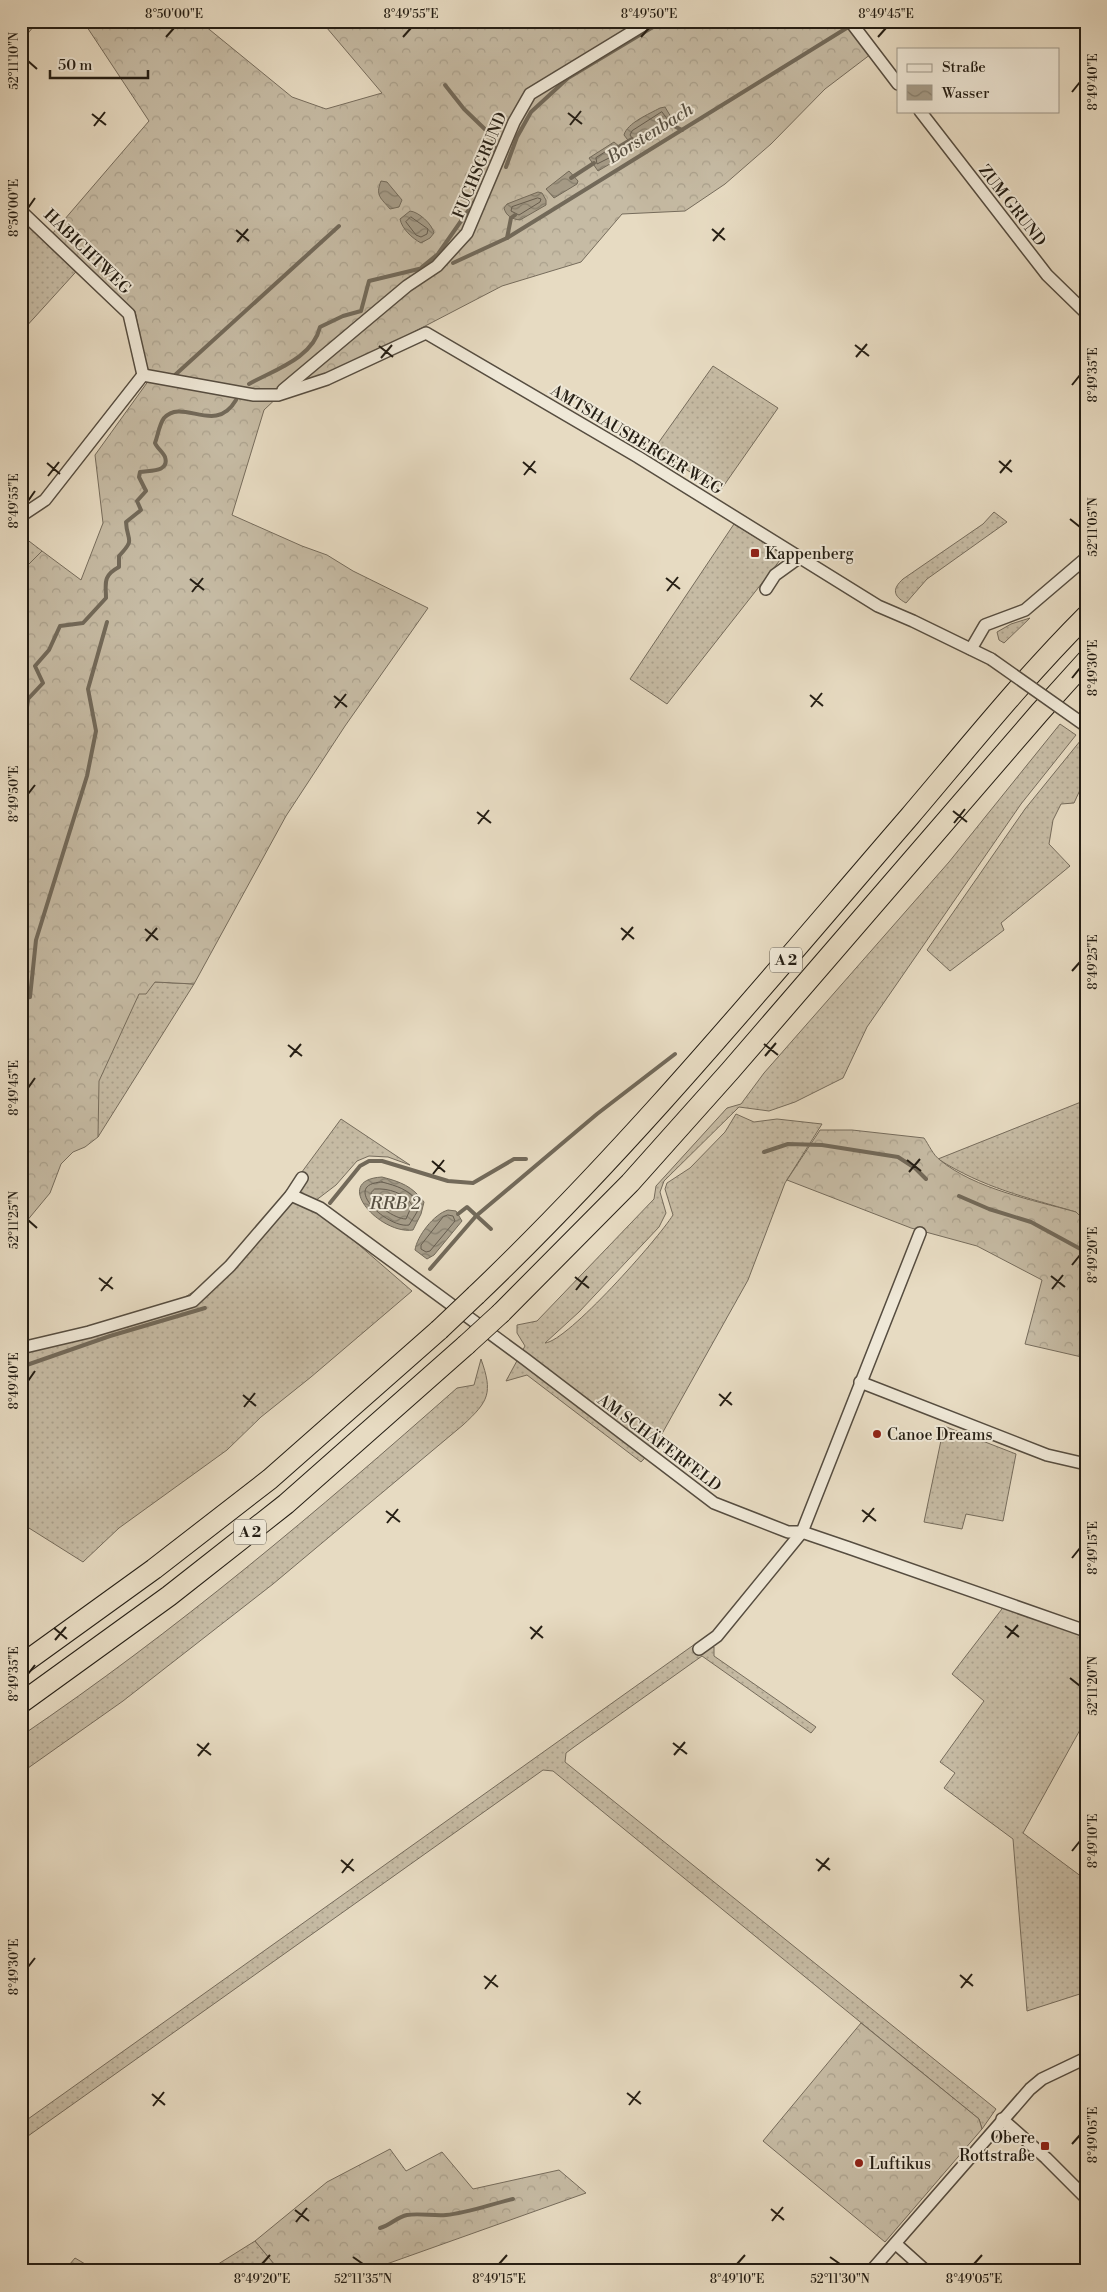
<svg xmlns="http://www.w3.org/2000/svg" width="1107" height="2292" font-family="'Libre Bodoni',serif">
  <defs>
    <pattern id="grass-dots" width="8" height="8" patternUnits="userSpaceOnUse" patternTransform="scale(1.25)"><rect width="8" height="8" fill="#c6bba4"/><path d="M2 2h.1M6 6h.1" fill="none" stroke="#aaa08c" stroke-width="1.8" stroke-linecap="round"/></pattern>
    <pattern id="forest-crowns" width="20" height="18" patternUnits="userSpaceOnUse" patternTransform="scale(1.25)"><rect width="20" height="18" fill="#c6bba4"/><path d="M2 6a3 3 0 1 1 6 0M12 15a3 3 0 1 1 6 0" fill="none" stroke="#aaa08c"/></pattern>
    <pattern id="water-waves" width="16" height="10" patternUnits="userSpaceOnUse" patternTransform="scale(1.25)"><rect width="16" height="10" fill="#a59b87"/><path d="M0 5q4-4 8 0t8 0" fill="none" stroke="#867e6d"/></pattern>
  </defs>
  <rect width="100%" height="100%" fill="#e7dbc2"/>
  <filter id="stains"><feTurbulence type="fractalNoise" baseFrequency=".004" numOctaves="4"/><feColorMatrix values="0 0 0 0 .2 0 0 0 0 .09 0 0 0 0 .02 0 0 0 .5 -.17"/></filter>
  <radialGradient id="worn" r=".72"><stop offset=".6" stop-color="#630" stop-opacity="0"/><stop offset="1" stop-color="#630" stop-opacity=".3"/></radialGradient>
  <!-- grass -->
  <g fill="url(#grass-dots)" stroke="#766c5c">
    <path d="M21,207L83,264L24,329L21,335Z"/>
    <path d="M713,366L778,408L720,491L654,449Z"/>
    <path d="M994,512L1007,522L927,579L906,603C893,596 892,589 903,579L983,524Z"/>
    <path d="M734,524L784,555L667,704L630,679Z"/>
    <path d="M21,535L42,551L24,570V590L21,592Z"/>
    <path d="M1030,618L1004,643L999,640L997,632L1011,624Z"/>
    <path d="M1060,724L1076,735L1021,804L867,1027L843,1078L795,1102L769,1111L739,1107L664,1181L660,1192L666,1213L659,1227L579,1312L545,1343C568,1341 658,1239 673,1215L665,1189L667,1183L690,1168L725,1132L736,1114L754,1122L777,1119L822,1124L785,1183L748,1280L654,1448L641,1462L527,1375L506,1381L525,1346L517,1333V1325L537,1321L654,1199L656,1186L727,1108L741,1104L764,1073L949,862Z"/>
    <path d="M1085,735L1086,777L1074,803L1061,804L1053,820L1049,844L1070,866L1001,923L1004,930L950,971L927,950L1025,809Z"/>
    <path d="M155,982L194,984L98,1137L92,1102L21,1025Z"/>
    <path d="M1086,1100V1225L1083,1219L1076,1212C1025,1197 984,1188 938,1159Z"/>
    <path d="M341,1119L410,1165L388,1157L369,1156L357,1161L336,1185L315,1201L314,1206L412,1291L311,1377L261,1417L227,1450L119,1528L83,1562L21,1523V1351L173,1305L202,1286L226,1262L293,1184Z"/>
    <path d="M481,1359C493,1393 489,1401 463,1425L273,1584L123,1701L21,1773V1736C176,1631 318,1511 457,1388L474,1385Z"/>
    <path d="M944,1426L1016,1454L1003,1521L966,1514L962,1529L924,1522Z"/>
    <path d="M1005,1605L1086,1638V1719L1023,1833L1086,1880V1992L1027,2011L1013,1839L944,1788L955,1773L940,1762L984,1701L952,1674Z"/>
    <path d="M695,1644L714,1647V1656L816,1727L811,1733L702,1656L574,1747L566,1753L565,1762L996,2109L982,2129L979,2119L553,1771L543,1770L21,2141V2124Z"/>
    <path d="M255,2241L280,2271H207Z"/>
    <path d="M75,2258L97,2271H64Z"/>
  </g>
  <!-- forest -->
  <g fill="url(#forest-crowns)" stroke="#766c5c">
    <path d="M21,21H38L21,42Z"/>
    <path d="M83,21H199L292,97L326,109L382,93L321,21H847L871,54L825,89L771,144L725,184L685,211L622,214L581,262L502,286L331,375L283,392L264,410L232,515L302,546L327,555L353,571L428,608L345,726L286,816L194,984L155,982L146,994H139L99,1081L98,1137L85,1147L73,1152L61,1164L50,1193L21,1228V592L24,590L23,570L42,551L81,580L103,523L95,455L149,380L135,311L52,234L149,121Z"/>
    <path d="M820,1130H852L924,1138C929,1145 933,1155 940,1160C975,1189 1033,1200 1076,1212L1083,1219L1086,1225V1358L1025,1344L1042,1280L977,1246L911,1228L787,1180Z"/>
    <path d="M861,2023L979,2119L982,2129L885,2242L763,2141Z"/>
    <path d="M390,2149L406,2171L442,2152L473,2189L559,2170L586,2193L367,2271H280L255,2241L327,2182Z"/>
  </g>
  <!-- water -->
  <g fill="url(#water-waves)" stroke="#726959">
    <path d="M665,107L674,122L673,124L637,148H634L624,135C627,123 649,114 660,108Z"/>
    <path d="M614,142L620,147L625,155L598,171L589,158Z"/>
    <path d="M569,171L578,181L577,184L554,198L546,189Z"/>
    <path d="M381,181L387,182L402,200L399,207L390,209C381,198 375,196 381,181Z"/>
    <path d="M538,192L542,193L546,200V205L520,220C512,219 506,216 504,208L507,204Z"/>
    <path d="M410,211C419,212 432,224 434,233L430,238L421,243C412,238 402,229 400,219Z"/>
    <path d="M382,1177C401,1182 412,1186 424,1202L421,1214L413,1230C380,1235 330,1180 382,1177Z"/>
    <path d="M448,1210L456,1211L462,1221L434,1255L427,1259L415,1250C417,1236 434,1214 448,1210Z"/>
  </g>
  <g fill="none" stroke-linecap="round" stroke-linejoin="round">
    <!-- shore -->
    <g stroke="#655c4e" stroke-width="1">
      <path d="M662,112L668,120L667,123L637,142L634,141L630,135L632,131Z"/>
      <path d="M612,148L616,150L617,154L597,164L596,158Z"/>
      <path d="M538,198L541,199L540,202L519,215L511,211L512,207Z"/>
      <path d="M411,217L428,229L427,234L421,237L416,235L406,222Z"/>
      <path d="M382,1182C397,1186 408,1189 418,1202L417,1212L409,1225C388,1229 339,1184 382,1182Z"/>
      <path d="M375,1189C388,1188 405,1193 412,1205L406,1219C395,1219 373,1204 371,1193Z"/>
      <path d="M448,1215L453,1216L455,1221L430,1251L426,1252L421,1249V1245L443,1217Z"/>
    </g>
    <!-- stream -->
    <g stroke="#726959" stroke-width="4">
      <path d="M445,85L464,109L492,136L496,154"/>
      <path d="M668,123L682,130"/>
      <path d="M617,148L632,139"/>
      <path d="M506,167L517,137L531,112L568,78L663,21"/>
      <path d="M571,178L594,163"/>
      <path d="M507,238L511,218L515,215"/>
      <path d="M453,263L507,238L858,21"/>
      <path d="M422,267L438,254L475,201"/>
      <path d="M175,375L339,226"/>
      <path d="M249,384C274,370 313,358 320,327L343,316L361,311L369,281L427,267"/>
      <path d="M21,755L28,699L43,683L35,666L49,650L60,626L83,623L106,598C106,584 102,576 119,567V556C136,538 127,542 126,522L141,510L137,501L146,491L139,477L140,472C148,470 170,473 165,457C163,452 157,448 155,443C158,435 159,425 164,418C183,397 215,436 236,400"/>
      <path d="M21,999L30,997L36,940L87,776L96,731L88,689L107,622"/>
      <path d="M764,1152L788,1144L822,1145L898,1157L915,1168L926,1179"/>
      <path d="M959,1196L989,1209L1031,1222L1086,1252"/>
      <path d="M330,1203L360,1166L369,1161H382L448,1181L473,1183L514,1159H526"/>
      <path d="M458,1214L467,1207L491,1229"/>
      <path d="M430,1269L476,1216L597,1114L675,1054"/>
      <path d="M21,1367L110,1336L205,1308"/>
      <path d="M380,2228C391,2225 397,2217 407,2215C419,2213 433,2216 446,2215C468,2213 491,2204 513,2199"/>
    </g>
    <!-- street casing -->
    <g stroke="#564d40" stroke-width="14">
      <g id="street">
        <path d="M850,21L898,84"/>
        <path d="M920,111L1047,275L1086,313"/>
        <path d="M21,211L129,314L143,375"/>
        <path d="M143,375L254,395H278L327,379L426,333L638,457L878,606L913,621L991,659"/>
        <path d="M283,390L407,286L437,266L467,233L514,122L530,94L650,21"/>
        <path d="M21,516L45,500L143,375"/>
        <path d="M766,589L775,575L800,557"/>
        <path d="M971,649L985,625L1025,610L1086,558"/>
        <path d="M291,1195L320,1208L525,1359L714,1503L788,1532H802L849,1548L1086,1631"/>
        <path d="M21,1348L89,1332L193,1301L230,1266L291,1195L302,1178"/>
        <path d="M860,1382L1047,1455L1086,1464"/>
        <path d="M699,1649L717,1636L802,1532L920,1233"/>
        <path d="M1002,2119L1046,2158L1086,2198"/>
        <path d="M896,2244L926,2271"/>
        <path d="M871,2271L1030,2089L1042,2079L1086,2058"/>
      </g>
    </g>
    <!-- highway casing -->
    <g stroke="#251e14" stroke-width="22">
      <g id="highway">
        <path d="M476,1295C632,1146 769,979 910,816C967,749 1023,679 1086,616"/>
        <path d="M501,1313L630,1183L730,1071L1040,712L1086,661"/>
        <path d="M21,1665L154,1569L270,1479L439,1330"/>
        <path d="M21,1703L169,1596L286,1504L466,1345"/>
      </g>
    </g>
    <!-- street -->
    <use href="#street" stroke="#efe8d7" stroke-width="11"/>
    <!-- highway -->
    <use href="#highway" stroke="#e7dbc2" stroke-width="20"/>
    <!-- street-bridge casing -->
    <g stroke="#564d40" stroke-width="14" stroke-linecap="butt">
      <path id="street-bridge" d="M991,659L1086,726"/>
    </g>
    <!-- highway-bridge casing -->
    <g stroke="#251e14" stroke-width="22" stroke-linecap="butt">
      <g id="highway-bridge">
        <path d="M439,1330L476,1295"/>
        <path d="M466,1345L501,1313"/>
      </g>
    </g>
    <!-- street-bridge -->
    <use href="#street-bridge" stroke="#efe8d7" stroke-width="11"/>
    <!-- highway-bridge -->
    <use href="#highway-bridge" stroke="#e7dbc2" stroke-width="20"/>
  </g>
  <!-- ticks -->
  <path fill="none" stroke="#251e14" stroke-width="2" d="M166,37L174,28M403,37L411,28M641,37L649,28M878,37L886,28M28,61L37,69M1072,92L1080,82M568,113L582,124M92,114L106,125M570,125L581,111M94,126L105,112M28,208L35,198M712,229L725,240M236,230L249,241M713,241L724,228M237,242L248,229M855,345L869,356M379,346L393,357M856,357L867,344M381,358L392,345M1072,385L1080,375M999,461L1012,472M523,462L536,473M47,463L60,474M1000,473L1011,460M524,475L535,461M48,476L59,462M28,501L35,491M1070,519L1080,527M666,578L680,589M190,579L204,590M667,591L678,577M192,592L203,578M1072,678L1080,668M810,695L823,706M334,696L347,707M811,707L822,693M335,708L346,694M28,794L35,785M953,811L967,822M477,812L491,823M954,823L965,809M478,824L489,810M621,928L634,939M145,929L158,940M622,940L633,927M146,941L157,928M1072,971L1080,962M764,1044L778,1055M288,1045L302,1056M765,1056L776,1043M290,1057L301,1044M28,1088L35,1078M907,1160L921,1171M432,1161L445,1172M909,1172L920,1159M433,1174L444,1160M28,1220L37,1228M1072,1265L1080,1255M1051,1276L1065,1287M575,1277L589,1288M99,1278L113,1289M1052,1289L1063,1275M576,1290L587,1276M101,1291L112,1277M28,1381L35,1371M719,1394L732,1405M243,1395L256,1406M720,1406L731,1392M244,1407L255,1393M862,1510L876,1521M386,1511L400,1522M863,1522L874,1508M387,1523L398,1509M1072,1558L1080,1548M1005,1626L1019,1637M530,1627L543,1638M54,1628L67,1639M1007,1638L1018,1625M531,1639L542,1626M55,1640L66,1627M28,1674L35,1665M1070,1678L1080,1686M673,1743L687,1754M197,1744L211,1755M674,1755L685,1742M198,1756L209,1743M1072,1851L1080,1841M816,1859L830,1870M341,1860L354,1871M818,1871L829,1858M342,1873L353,1859M28,1967L35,1958M960,1975L973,1986M484,1976L498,1987M961,1988L972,1974M485,1989L496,1975M627,2093L641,2104M152,2094L165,2105M629,2105L640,2091M153,2106L164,2092M1072,2144L1080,2135M771,2209L784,2220M295,2210L309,2221M772,2221L783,2207M296,2222L307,2208M353,2257L363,2264M830,2257L840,2264M262,2264L270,2255M499,2264L507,2255M737,2264L745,2255M974,2264L982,2255"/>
  <!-- markers -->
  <g fill="#8f2418" stroke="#efe8d7" stroke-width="2">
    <rect x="750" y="548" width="10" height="10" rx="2.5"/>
    <circle cx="877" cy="1434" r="5"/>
    <rect x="1040" y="2141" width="10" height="10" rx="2.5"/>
    <circle cx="859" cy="2163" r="5"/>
  </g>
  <g text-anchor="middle" stroke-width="4" stroke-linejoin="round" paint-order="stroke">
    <!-- shield labels -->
    <g fill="#efe8d7" stroke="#625b4e" stroke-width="1">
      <rect x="770" y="947.5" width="32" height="25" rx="4"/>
      <rect x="234" y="1519.5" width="32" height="25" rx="4"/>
    </g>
    <g font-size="15" font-weight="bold" fill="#251e14">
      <text x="786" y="965">A 2</text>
      <text x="250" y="1537">A 2</text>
    </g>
    <!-- street labels -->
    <g font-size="16" fill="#251e14" stroke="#efe8d7">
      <text transform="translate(479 165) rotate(-67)" y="6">FUCHSGRUND</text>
      <text transform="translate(1013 205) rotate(52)" y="6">ZUM GRUND</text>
      <text transform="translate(88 251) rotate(44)" y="6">HABICHTWEG</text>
      <text transform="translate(637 439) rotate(31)" y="6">AMTSHAUSBERGER WEG</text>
      <text transform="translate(660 1442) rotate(37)" y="6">AM SCHÄFERFELD</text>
    </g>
    <!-- poi labels -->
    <g font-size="16" fill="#251e14" stroke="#efe8d7" text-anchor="start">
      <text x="765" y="559">Kappenberg</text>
      <text x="887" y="1440">Canoe Dreams</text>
      <text x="1035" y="2143" text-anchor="end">Obere<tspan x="1035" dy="18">Rottstraße</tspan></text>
      <text x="869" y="2169">Luftikus</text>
    </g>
    <!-- water labels -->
    <g font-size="18" font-style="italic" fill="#585042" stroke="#efe8d7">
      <text transform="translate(650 133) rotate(-32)" y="6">Borstenbach</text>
      <text x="395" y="1209">RRB 2</text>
    </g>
  </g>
  <!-- margin -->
  <rect width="1107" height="2292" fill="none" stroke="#e7dbc2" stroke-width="55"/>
  <!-- legend -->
  <rect x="897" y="48" width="162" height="65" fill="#efe8d7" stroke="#9e9789"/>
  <rect x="907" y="64" width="25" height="8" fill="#efe8d7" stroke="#9e9789"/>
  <text x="942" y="72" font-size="15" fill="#251e14">Straße</text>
  <rect x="907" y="85" width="25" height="15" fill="url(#water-waves)" stroke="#9e9789"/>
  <text x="942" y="98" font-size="15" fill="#251e14">Wasser</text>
  <!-- scale -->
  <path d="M50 70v8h98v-8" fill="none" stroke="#251e14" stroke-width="2.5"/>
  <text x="58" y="70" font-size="15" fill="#251e14" stroke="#efe8d7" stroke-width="4" paint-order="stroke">50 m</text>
  <rect x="28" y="28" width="1052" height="2236" fill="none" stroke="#251e14" stroke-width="2"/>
  <g font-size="12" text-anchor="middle" fill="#251e14">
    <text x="174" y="18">8°50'00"E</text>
    <text x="411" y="18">8°49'55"E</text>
    <text x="649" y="18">8°49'50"E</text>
    <text x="886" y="18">8°49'45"E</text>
    <text transform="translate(14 61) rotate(-90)" y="4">52°11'10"N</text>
    <text transform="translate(1093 82) rotate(-90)" y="4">8°49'40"E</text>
    <text transform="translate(14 208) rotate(-90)" y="4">8°50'00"E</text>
    <text transform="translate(1093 375) rotate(-90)" y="4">8°49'35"E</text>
    <text transform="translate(14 501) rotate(-90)" y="4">8°49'55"E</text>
    <text transform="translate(1093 527) rotate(-90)" y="4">52°11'05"N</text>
    <text transform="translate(1093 668) rotate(-90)" y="4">8°49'30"E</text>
    <text transform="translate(14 794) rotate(-90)" y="4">8°49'50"E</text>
    <text transform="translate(1093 962) rotate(-90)" y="4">8°49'25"E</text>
    <text transform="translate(14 1088) rotate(-90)" y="4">8°49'45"E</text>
    <text transform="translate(14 1220) rotate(-90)" y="4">52°11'25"N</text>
    <text transform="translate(1093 1255) rotate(-90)" y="4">8°49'20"E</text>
    <text transform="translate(14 1381) rotate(-90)" y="4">8°49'40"E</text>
    <text transform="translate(1093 1548) rotate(-90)" y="4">8°49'15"E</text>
    <text transform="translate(14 1674) rotate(-90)" y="4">8°49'35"E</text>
    <text transform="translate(1093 1686) rotate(-90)" y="4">52°11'20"N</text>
    <text transform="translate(1093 1841) rotate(-90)" y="4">8°49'10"E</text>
    <text transform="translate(14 1967) rotate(-90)" y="4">8°49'30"E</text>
    <text transform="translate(1093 2135) rotate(-90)" y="4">8°49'05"E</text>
    <text x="262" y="2283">8°49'20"E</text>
    <text x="363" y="2283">52°11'35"N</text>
    <text x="499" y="2283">8°49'15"E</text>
    <text x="737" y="2283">8°49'10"E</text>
    <text x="840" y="2283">52°11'30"N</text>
    <text x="974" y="2283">8°49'05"E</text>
  </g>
  <rect width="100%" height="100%" filter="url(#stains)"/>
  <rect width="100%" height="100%" fill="url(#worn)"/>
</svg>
